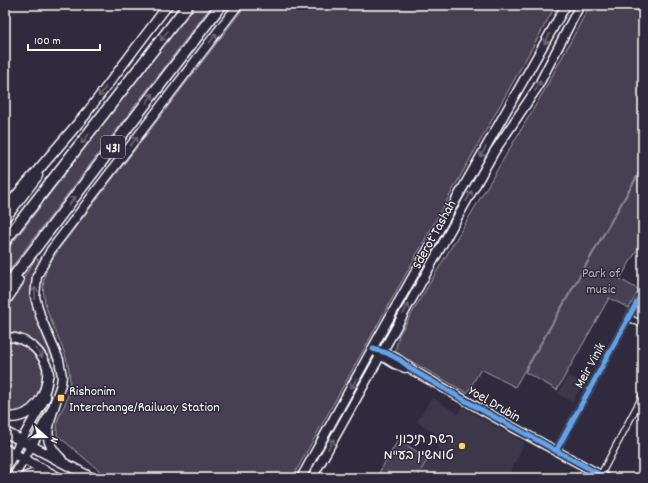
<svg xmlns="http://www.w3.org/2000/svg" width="648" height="483" font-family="Dekko,'Playpen Sans Hebrew',sans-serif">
  <rect width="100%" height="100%" fill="#2f2a3d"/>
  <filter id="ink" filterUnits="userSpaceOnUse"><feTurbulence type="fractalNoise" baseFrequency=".025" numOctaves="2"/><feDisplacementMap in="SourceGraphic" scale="8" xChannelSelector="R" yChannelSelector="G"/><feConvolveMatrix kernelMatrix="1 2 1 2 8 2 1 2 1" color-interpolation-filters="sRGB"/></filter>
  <g filter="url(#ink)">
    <!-- built -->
    <g fill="#3c3749">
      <path d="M568,375L583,383L573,402L558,394Z"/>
      <path d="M432,397L458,414L462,407L525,443L507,478H417L432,452L434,453L442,438L417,422Z"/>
    </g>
    <!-- green -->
    <g fill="#464152" stroke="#a2a0a8">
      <path d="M193,5H212L5,276V253Z"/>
      <path d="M246,5H556L292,478H108L57,435C57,430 57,424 58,420C59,415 62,410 64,406C69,395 71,382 69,370C63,334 33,305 47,268C50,262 55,256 58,250Z"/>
      <path d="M590,5H643V165L515,387L481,369L467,393L395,352L399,335L544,91Z"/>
      <path d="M643,167V240L620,279L639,290L629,308L609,298L557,390L525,372Z"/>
      <path d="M36,258L40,261C38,267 34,272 33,278C27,305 43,332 54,355L48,362L43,352L5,334V307Z"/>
      <path d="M643,297V322L632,316Z"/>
      <path d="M5,341C59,340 51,420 5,413Z"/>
      <path d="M398,440L428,458L417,478H376Z"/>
    </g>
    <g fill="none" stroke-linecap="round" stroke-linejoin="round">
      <!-- street casing -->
      <g stroke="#fff" stroke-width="8">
        <g id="street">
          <path d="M629,318L643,325"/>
          <path d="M556,451L643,291"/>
          <path d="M599,478L643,395"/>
        </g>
      </g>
      <!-- secondary casing -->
      <g stroke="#fff" stroke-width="11">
        <g id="secondary">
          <path d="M82,119L168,5"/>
          <path d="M5,219L38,176"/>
          <path d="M5,337C27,336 45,353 49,374"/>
          <path d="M379,350L396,358L414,371L505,423L606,478"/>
          <path d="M377,353L395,364L405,368"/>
          <path d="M5,469L46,397"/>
          <path d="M13,478L53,408L61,384L62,376L59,360L41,318L35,297L37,276L51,250L238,5"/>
          <path d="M301,478L377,340L566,5"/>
          <path d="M312,478L494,152L537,88L580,5"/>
        </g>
      </g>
      <!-- primary casing -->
      <g stroke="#fff" stroke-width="12">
        <g id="primary">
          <path d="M5,209L86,114"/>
          <path d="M56,400C49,423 40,440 61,459"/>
          <path d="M5,417C34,420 48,395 48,369"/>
          <path d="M5,432L92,478"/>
          <path d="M5,449L59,478"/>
          <path d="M23,478L36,473L48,477"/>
        </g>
      </g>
      <!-- highway casing -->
      <g stroke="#fff" stroke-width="13">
        <g id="highway">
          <path d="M5,241L188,5"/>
          <path d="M5,288L221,5"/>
          <path d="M5,301L18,281"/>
        </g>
      </g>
      <!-- street -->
      <use href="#street" stroke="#2f2a3d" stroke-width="5.5"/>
      <!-- secondary -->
      <use href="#secondary" stroke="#2f2a3d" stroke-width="8"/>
      <!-- primary -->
      <use href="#primary" stroke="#2f2a3d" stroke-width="9"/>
      <!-- highway -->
      <use href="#highway" stroke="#2f2a3d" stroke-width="10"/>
      <!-- cycleway casing -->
      <g stroke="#2f2a3d" stroke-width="8">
        <g id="cycleway">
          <path d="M373,349L387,353L400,360L414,371L473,405L606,478"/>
          <path d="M556,451L643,291"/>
        </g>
      </g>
      <!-- cycleway -->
      <use href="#cycleway" stroke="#60a3ed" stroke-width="5"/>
    </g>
    <!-- one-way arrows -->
    <defs><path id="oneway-shaft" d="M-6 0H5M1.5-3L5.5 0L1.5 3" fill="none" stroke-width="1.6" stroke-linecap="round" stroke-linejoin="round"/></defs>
    <g stroke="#6d6a77">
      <use href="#oneway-shaft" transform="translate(164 36) rotate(127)"/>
      <use href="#oneway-shaft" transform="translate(213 38) rotate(-53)"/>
      <use href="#oneway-shaft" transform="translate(547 39) rotate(119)"/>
      <use href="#oneway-shaft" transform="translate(538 86) rotate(-60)"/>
      <use href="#oneway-shaft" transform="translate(102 92) rotate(127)"/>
      <use href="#oneway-shaft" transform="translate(150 98) rotate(-53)"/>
      <use href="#oneway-shaft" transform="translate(85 139) rotate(128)"/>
      <use href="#oneway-shaft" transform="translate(134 141) rotate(-53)"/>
      <use href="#oneway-shaft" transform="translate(483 152) rotate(119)"/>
      <use href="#oneway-shaft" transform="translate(469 196) rotate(-61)"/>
      <use href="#oneway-shaft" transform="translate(72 201) rotate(-53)"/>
      <use href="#oneway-shaft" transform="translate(35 293) rotate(-93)"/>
      <use href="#oneway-shaft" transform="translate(406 309) rotate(-61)"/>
      <use href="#oneway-shaft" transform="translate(39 353) rotate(50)"/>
      <use href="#oneway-shaft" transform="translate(354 383) rotate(119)"/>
      <use href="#oneway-shaft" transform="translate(331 444) rotate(-61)"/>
    </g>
  </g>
  <!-- markers -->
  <g fill="#ffd166" stroke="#2f2a3d" stroke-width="1.5">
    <rect x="57" y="394" width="8" height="8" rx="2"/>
    <circle cx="462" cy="446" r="4"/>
  </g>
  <g text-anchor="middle" stroke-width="3" stroke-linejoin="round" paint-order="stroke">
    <!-- shield labels -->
    <rect fill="#2f2a3d" stroke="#c1bfc5" stroke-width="1" x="101" y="136" width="24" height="22" rx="3"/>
    <g font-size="13" font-weight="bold" fill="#fff">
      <text x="113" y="152">431</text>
    </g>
    <!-- street labels -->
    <g font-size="14" fill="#fff" stroke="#2f2a3d">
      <text transform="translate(433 234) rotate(-61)" y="5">Sderot Tashah</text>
      <text transform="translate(589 365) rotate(-61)" y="5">Meir Vinik</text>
      <text transform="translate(495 403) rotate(30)" y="5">Yoel Drubin</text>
    </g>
    <!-- park labels -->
    <g font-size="14" fill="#b5b3ba" stroke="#2f2a3d">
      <text x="601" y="277">Park of<tspan x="601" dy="16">music</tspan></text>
    </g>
    <!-- poi labels -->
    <g font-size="14" fill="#fff" stroke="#2f2a3d" text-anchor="start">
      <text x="69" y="395">Rishonim<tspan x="69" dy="16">Interchange/Railway Station</tspan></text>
      <text x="454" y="443" text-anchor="end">רשת תיכוני<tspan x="454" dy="16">טומשין בע"מ</tspan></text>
    </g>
  </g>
  <!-- margin -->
  <rect width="648" height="483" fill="none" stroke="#2f2a3d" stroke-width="20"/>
  <rect x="10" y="10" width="628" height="463" fill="none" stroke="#fff" stroke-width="1.5" filter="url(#ink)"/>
  <!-- north arrow -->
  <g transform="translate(46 437) rotate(111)" stroke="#2f2a3d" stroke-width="3" paint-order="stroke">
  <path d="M0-3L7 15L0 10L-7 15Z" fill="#ffffff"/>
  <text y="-6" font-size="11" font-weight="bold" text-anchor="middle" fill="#ffffff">N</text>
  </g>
  <!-- scale -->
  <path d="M28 44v6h72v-6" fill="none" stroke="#ffffff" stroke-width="2"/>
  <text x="34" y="44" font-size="12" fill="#ffffff" stroke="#2f2a3d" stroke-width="3" paint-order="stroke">100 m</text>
</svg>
